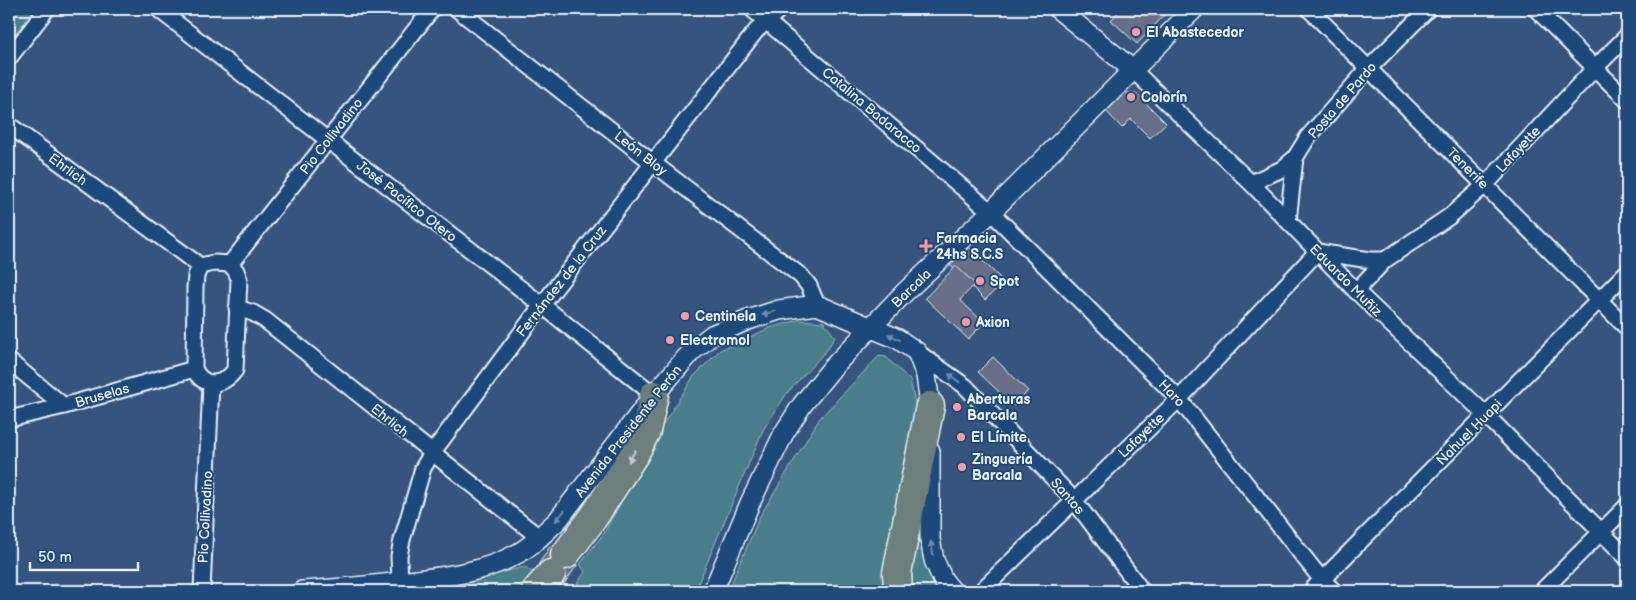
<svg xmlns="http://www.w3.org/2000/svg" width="1636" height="600" font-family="'Balsamiq Sans',sans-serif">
  <rect width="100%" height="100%" fill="#35557e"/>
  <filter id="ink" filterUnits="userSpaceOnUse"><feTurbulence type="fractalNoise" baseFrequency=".02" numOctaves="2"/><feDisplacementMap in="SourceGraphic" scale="10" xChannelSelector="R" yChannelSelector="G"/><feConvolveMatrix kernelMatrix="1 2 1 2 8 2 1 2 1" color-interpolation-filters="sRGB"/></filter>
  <g filter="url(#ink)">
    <!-- green -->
    <g fill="#4a7d8a" stroke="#99b7c1">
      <path d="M9,9H34L9,42Z"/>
      <path d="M799,320L824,322L835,337L826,351L787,393L763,430L695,591H572L585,572L580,564L604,533L665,421L694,376L720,350L770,328Z"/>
      <path d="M879,356L886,357L910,380L919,421L889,591H728L760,516L820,418Z"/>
      <path d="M922,488L941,591H908Z"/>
      <path d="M525,567L534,573L516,591H406L431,589Z"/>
    </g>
    <!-- building -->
    <g fill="#676f89" stroke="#e8f1f8">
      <path d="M1121,9H1170L1137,44L1111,20Z"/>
      <path d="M1121,93H1136L1166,123L1150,138L1131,119L1122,128L1104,109Z"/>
      <path d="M969,247L1004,282L985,300L950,265Z"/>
      <path d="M956,266L975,284L960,300L984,323L968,339L925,298Z"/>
      <path d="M993,357L1028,391L1014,406L978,372Z"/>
      <path d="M551,545L578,564L564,584L538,565Z"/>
    </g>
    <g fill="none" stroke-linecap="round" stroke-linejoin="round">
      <!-- minor casing -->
      <g stroke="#e8f1f8" stroke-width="19">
        <g id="minor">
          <path d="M158,9L542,305L654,395"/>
          <path d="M457,9L653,163L801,276L809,286L817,305"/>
          <path d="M752,9L991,212L1179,399L1322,580L1334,591"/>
          <path d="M1309,9L1627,328"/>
          <path d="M1536,9L1627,100"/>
          <path d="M9,58L47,9"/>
          <path d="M1133,70L1251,183L1356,291L1486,415L1627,558"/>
          <path d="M9,125L200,266"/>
          <path d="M1251,183L1282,169L1295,158L1308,137L1368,69L1428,9"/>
          <path d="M1288,221L1295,158"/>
          <path d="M214,263L230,264L236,271L239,279L235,370C223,386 204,389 194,369L195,287L196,276L200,266Z"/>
          <path d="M230,264L432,9"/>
          <path d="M1356,291L1385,260L1450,216L1485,185L1595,68L1627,36"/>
          <path d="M237,308L253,313L265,320L540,538"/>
          <path d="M917,352L965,386L1074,500L1142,591"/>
          <path d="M9,361L64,406"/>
          <path d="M9,419L64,406L194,369"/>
          <path d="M400,583L399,556L402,540L423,468L432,453L542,305L756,31L780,9"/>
          <path d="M202,591L211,383"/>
          <path d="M981,591L1179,399L1317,252L1370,260H1385"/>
          <path d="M1311,591L1627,272"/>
          <path d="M1542,591L1627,506"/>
        </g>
      </g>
      <!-- tertiary casing -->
      <g stroke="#e8f1f8" stroke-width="22">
        <g id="tertiary">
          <path d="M1058,9L1133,70"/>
          <path d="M930,451V539L934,560L943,580L952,591"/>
          <path d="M302,591C340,589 379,585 417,580C449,576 483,572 513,556C530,548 544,533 558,520L654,395L692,351L712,335L748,320L779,310L817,305L898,339L917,352L926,375L930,406V418"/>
          <path d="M713,591L750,503L784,433L802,405L833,367L904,293L991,212L1194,9"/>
        </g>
      </g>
      <!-- motorway casing -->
      <g stroke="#e8f1f8" stroke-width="31">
        <g id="motorway">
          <path d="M565,555L593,518L635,453L646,431L654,395"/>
          <path d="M536,591L551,574"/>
          <path d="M898,591L897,573L903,542L930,406"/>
        </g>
      </g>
      <!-- minor -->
      <use href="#minor" stroke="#1f4a7a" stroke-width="15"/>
      <!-- tertiary -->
      <use href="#tertiary" stroke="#1f4a7a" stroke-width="19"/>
      <!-- motorway -->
      <use href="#motorway" stroke="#6c7f7c" stroke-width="28"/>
    </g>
    <!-- one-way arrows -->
    <defs><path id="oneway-solid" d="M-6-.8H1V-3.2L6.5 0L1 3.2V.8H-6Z" transform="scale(1.25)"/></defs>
    <g fill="#6f8dac">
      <use href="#oneway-solid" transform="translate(769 313) rotate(163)"/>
      <use href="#oneway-solid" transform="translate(894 337) rotate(-154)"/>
      <use href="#oneway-solid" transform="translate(954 378) rotate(-142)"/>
      <use href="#oneway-solid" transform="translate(560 516) rotate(130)"/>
      <use href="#oneway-solid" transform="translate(932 548) rotate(-100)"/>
    </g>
    <use fill="#c3cfd3" href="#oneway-solid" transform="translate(632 456) rotate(121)"/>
  </g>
  <!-- markers -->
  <g fill="#ff9aa2" stroke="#1f4a7a" stroke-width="2">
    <circle cx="1136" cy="32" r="5"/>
    <circle cx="1131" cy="97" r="5"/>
    <path d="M923.5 238.5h5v5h5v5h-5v5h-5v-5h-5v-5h5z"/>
    <circle cx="980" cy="281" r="5"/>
    <circle cx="685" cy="316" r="5"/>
    <circle cx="966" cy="322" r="5"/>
    <circle cx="670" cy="340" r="5"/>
    <circle cx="957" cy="407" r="5"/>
    <circle cx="961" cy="437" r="5"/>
    <circle cx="962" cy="467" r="5"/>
  </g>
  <g text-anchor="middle" stroke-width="4" stroke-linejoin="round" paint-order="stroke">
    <!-- poi labels -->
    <g font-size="14" font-weight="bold" fill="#e8f1f8" stroke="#1f4a7a" text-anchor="start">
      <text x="1146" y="37">El Abastecedor</text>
      <text x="1141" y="102">Colorín</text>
      <text x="936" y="243">Farmacia<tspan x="936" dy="16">24hs S.C.S</tspan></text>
      <text x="990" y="286">Spot</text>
      <text x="695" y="321">Centinela</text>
      <text x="976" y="327">Axion</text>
      <text x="680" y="345">Electromol</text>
      <text x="967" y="404">Aberturas<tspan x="967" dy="16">Barcala</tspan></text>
      <text x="971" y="442">El Límite</text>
      <text x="972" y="464">Zinguería<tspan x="972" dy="16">Barcala</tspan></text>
    </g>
    <!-- street labels -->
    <g font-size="14" fill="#e8f1f8" stroke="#1f4a7a">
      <text transform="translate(1342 100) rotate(-49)" y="5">Posta de Pardo</text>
      <text transform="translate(872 110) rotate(40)" y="5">Catalina Badaracco</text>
      <text transform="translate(331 136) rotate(-52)" y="5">Pio Collivadino</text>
      <text transform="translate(1518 149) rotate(-47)" y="5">Lafayette</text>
      <text transform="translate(641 153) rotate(38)" y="5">León Bloy</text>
      <text transform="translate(1468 168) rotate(45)" y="5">Tenerife</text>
      <text transform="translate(68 169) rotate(36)" y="5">Ehrlich</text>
      <text transform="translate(407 201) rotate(38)" y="5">José Pacífico Otero</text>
      <text transform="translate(1346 280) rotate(45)" y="5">Eduardo Muñiz</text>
      <text transform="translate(561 281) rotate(-52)" y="5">Fernández de la Cruz</text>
      <text transform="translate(911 288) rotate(-44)" y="5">Barcala</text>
      <text transform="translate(1172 393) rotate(47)" y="5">Haro</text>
      <text transform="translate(102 395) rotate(-16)" y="5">Bruselas</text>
      <text transform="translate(390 420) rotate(39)" y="5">Ehrlich</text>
      <text transform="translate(628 431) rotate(-52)" y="5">Avenida Presidente Perón</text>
      <text transform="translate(1469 432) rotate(-45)" y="5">Nahuel Huapi</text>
      <text transform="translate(1141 435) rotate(-44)" y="5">Lafayette</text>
      <text transform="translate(1068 496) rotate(49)" y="5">Santos</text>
      <text transform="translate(205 517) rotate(-87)" y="5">Pio Collivadino</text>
    </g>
  </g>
  <!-- margin -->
  <rect width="1636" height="600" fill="none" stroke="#1f4a7a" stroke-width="30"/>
  <rect x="15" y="15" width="1606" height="570" fill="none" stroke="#e8f1f8" stroke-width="2" filter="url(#ink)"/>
  <!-- scale -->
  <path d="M30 562v8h108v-8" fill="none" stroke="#e8f1f8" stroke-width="2.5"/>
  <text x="38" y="562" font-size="15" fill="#e8f1f8" stroke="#1f4a7a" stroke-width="4" paint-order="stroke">50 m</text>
</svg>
